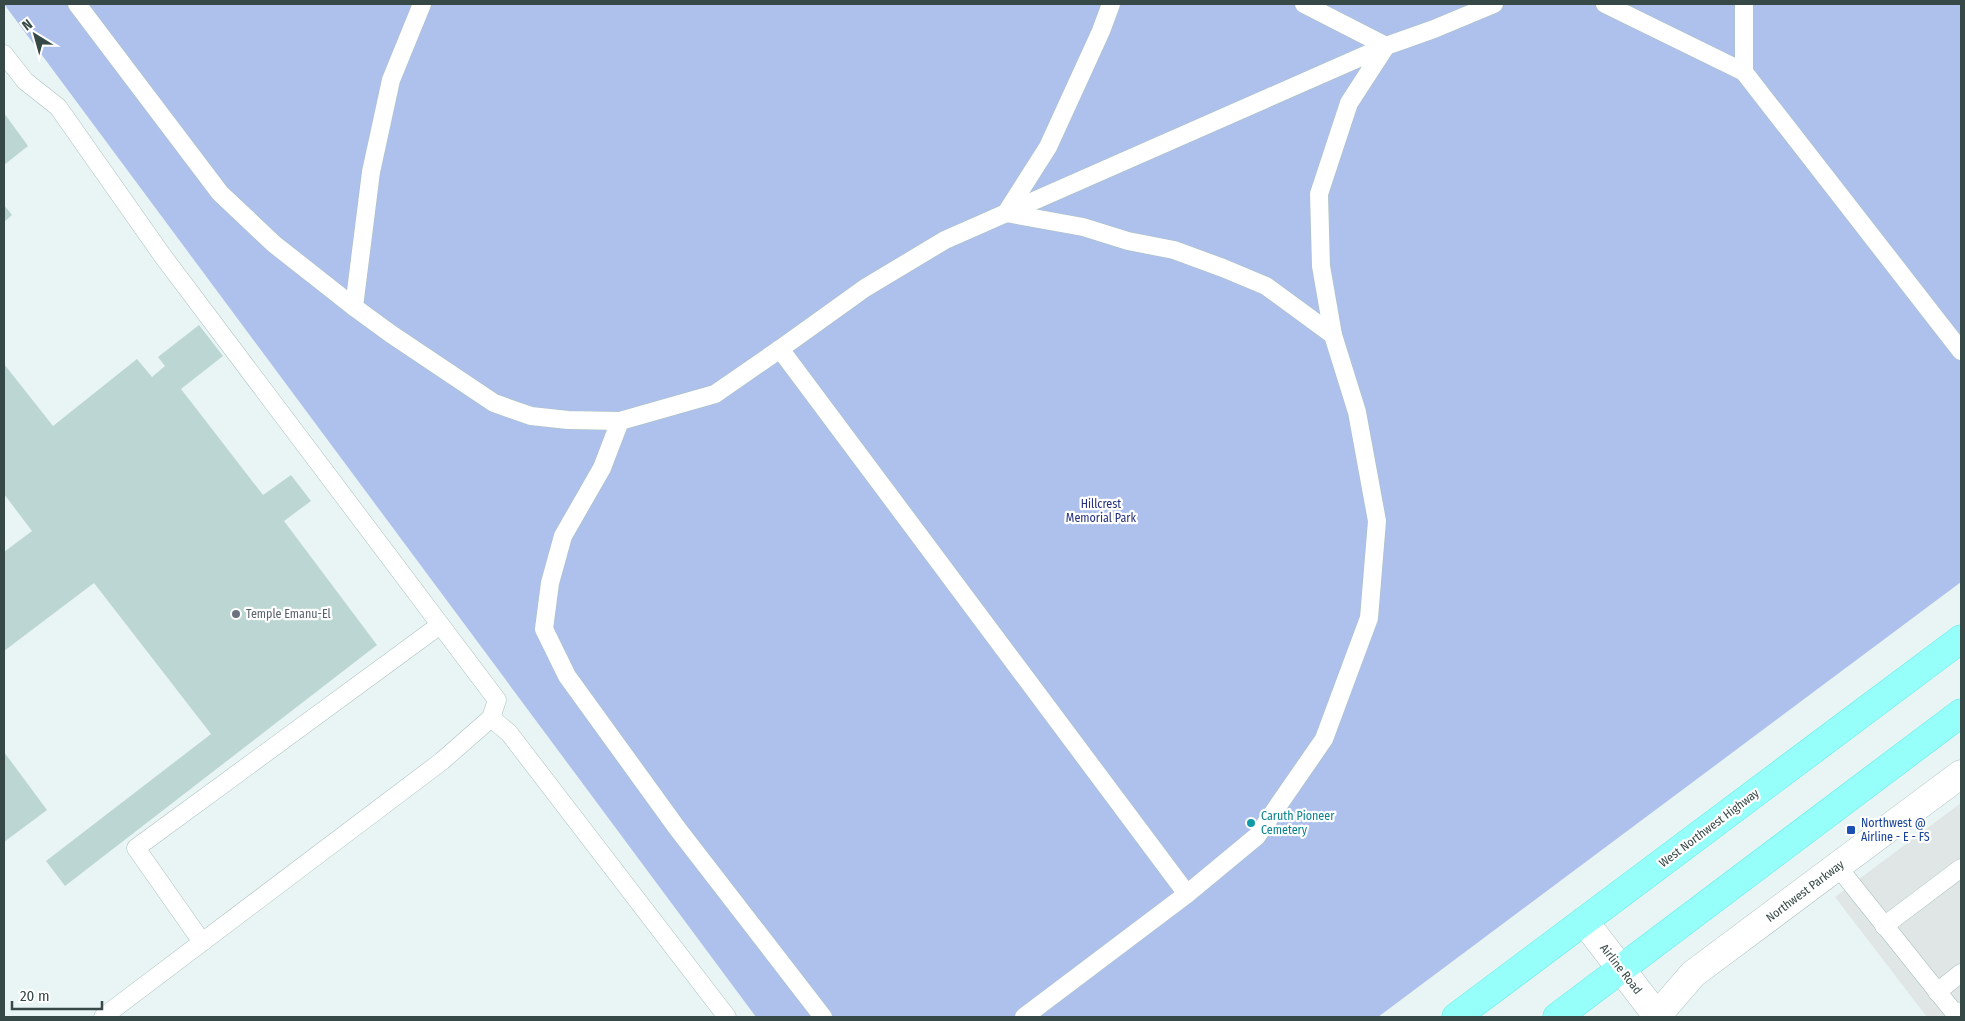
<svg xmlns="http://www.w3.org/2000/svg" width="1965" height="1021" font-family="'Fira Sans Condensed',sans-serif">
  <rect width="100%" height="100%" fill="#e8f5f4"/>
  <!-- green -->
  <path fill="#aec1ec" d="M4,4H1961V582L1378,1017H756Z"/>
  <!-- parking -->
  <path fill="#e0e6e5" d="M1961,803V1017H1927L1835,897Z"/>
  <!-- building -->
  <g fill="#bcd7d3">
    <path d="M4,113L28,146L4,165Z"/>
    <path d="M4,205L12,215L4,222Z"/>
    <path d="M199,325L223,356L181,389L263,495L291,475L311,501L284,521L377,645L65,886L46,861L211,734L94,583L4,651V552L32,531L4,494V364L53,426L137,359L152,377L165,366L158,357Z"/>
    <path d="M4,752L47,810L4,842Z"/>
  </g>
  <g fill="none" stroke-linecap="round" stroke-linejoin="round">
    <!-- service casing -->
    <g stroke="#aac1bf" stroke-width="19">
      <g id="service">
        <path d="M77,4L220,193L274,244L354,307L391,334L494,403L531,416L568,420L620,421"/>
        <path d="M1111,4L1101,31L1048,147L1006,213L1083,227L1128,241L1174,250L1223,268L1266,286L1333,335"/>
        <path d="M1304,4L1386,46L1434,29L1494,4"/>
        <path d="M1605,4L1744,72V4"/>
        <path d="M1386,46L1349,103L1319,194L1321,266L1333,335L1357,412L1377,521L1369,618L1324,739L1257,836L1187,894L780,349L865,288L945,240Z"/>
        <path d="M4,54L25,81L58,107L162,255L497,700L491,718L442,761L103,1017"/>
        <path d="M1744,72L1961,351"/>
        <path d="M354,307L371,172L391,80L422,4"/>
        <path d="M780,349L715,394L620,421L602,468L563,536L550,583L544,629L567,676L677,828L823,1017"/>
        <path d="M491,718L509,733L727,1017"/>
        <path d="M1838,867L1953,1011L1961,1012"/>
        <path d="M1884,926L1961,868"/>
        <path d="M202,942L136,848L440,625"/>
        <path d="M1937,992L1961,973"/>
        <path d="M1024,1017L1187,894"/>
      </g>
    </g>
    <!-- minor casing -->
    <g stroke="#aac1bf" stroke-width="29">
      <g id="minor">
        <path d="M1584,921L1658,1017"/>
        <path d="M1656,1017L1693,974L1961,774"/>
      </g>
    </g>
    <!-- primary casing -->
    <g stroke="#5febe3" stroke-width="29">
      <g id="primary">
        <path d="M1456,1017L1961,639"/>
        <path d="M1557,1017L1961,713"/>
      </g>
    </g>
    <!-- service -->
    <use href="#service" stroke="#fff" stroke-width="18"/>
    <!-- minor -->
    <use href="#minor" stroke="#fff" stroke-width="28"/>
    <!-- primary -->
    <use href="#primary" stroke="#97fffa" stroke-width="28"/>
  </g>
  <!-- markers -->
  <circle fill="#6b7280" stroke="#fff" stroke-width="2" cx="236" cy="614" r="5"/>
  <circle fill="#0f9aa8" stroke="#fff" stroke-width="2" cx="1251" cy="823" r="5"/>
  <rect fill="#1a4fb4" stroke="#fff" stroke-width="2" x="1846" y="825" width="10" height="10" rx="2.5"/>
  <g text-anchor="middle" stroke-width="4.5" stroke-linejoin="round" paint-order="stroke">
    <!-- park labels -->
    <g font-size="12" fill="#25317f" stroke="#fff">
      <text x="1101" y="508">Hillcrest<tspan x="1101" dy="14">Memorial Park</tspan></text>
    </g>
    <!-- worship labels -->
    <g font-size="12" fill="#5b616d" stroke="#fff" text-anchor="start">
      <text x="246" y="618">Temple Emanu-El</text>
    </g>
    <!-- culture labels -->
    <g font-size="12" fill="#0d838f" stroke="#fff" text-anchor="start">
      <text x="1261" y="820">Caruth Pioneer<tspan x="1261" dy="14">Cemetery</tspan></text>
    </g>
    <!-- transit labels -->
    <g font-size="12" fill="#164399" stroke="#fff" text-anchor="start">
      <text x="1861" y="827">Northwest @<tspan x="1861" dy="14">Airline - E - FS</tspan></text>
    </g>
    <!-- street labels -->
    <g font-size="12" fill="#364946" stroke="#fff">
      <text transform="translate(1709 828) rotate(-37)" y="4">West Northwest Highway</text>
      <text transform="translate(1805 891) rotate(-37)" y="4">Northwest Parkway</text>
      <text transform="translate(1621 969) rotate(52)" y="4">Airline Road</text>
    </g>
  </g>
  <!-- border -->
  <rect width="1965" height="1021" fill="none" stroke="#364946" stroke-width="10"/>
  <!-- north arrow -->
  <g transform="translate(35 35) rotate(323)" stroke="#ffffff" stroke-width="4" paint-order="stroke">
  <path d="M0-4L9 19L0 12L-9 19Z" fill="#364946"/>
  <text y="-8" font-size="14" font-weight="bold" text-anchor="middle" fill="#364946">N</text>
  </g>
  <!-- scale -->
  <path d="M12 1001v8h90v-8" fill="none" stroke="#364946" stroke-width="2.5"/>
  <text x="20" y="1001" font-size="15" fill="#364946" stroke="#ffffff" stroke-width="4" paint-order="stroke">20 m</text>
</svg>
